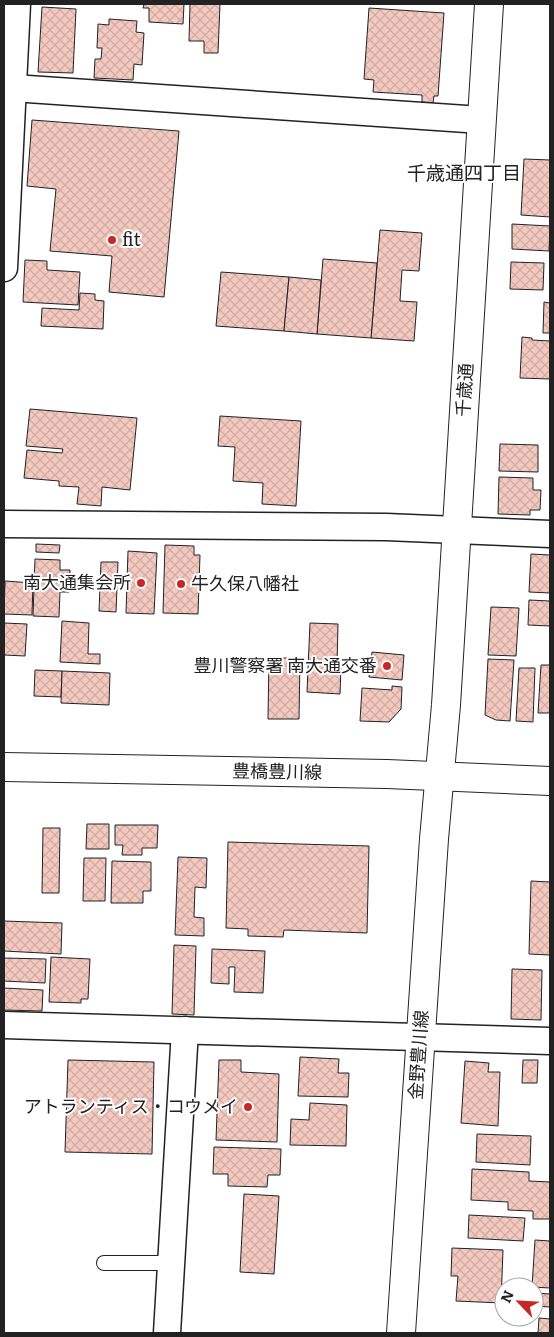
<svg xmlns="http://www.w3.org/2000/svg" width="554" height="1337" font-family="Literata,'Noto Sans JP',serif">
  <defs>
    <pattern id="building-cross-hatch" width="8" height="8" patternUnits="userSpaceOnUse" patternTransform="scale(1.25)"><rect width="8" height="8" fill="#f3c9c0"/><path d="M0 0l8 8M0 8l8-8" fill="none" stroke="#d0aca5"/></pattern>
  </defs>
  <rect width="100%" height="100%" fill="#fff"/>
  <!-- building -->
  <g fill="url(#building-cross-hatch)" stroke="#222">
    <path d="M144,4H184L183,24L149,22V8H143Z"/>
    <path d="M190,4H220L218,53H204V41H189Z"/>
    <path d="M42,7L76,9L73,73L38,72Z"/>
    <path d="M369,8L444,13L438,96H434L433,103L422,102V95L373,92L374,80L364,79Z"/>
    <path d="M109,19L137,21L136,32L144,33L142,65L134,64L133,80L94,78L95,59H101L102,48H97L98,24L109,25Z"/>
    <path d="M32,120L179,131L164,297L109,292L112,256L50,251L56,189L27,186Z"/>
    <path d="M524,159L550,160V217L521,215Z"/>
    <path d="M512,224L550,226L549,251L512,249Z"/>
    <path d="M380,230L422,233L419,271L402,270L400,301L417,302L414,341L371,338Z"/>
    <path d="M323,259L377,263L371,338L317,334Z"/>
    <path d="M25,260L47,261V270L80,272L78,305L23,302Z"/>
    <path d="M511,262L544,263L543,290L510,289Z"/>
    <path d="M221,272L289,277L284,331L216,326Z"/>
    <path d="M289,277L321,280L317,334L284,331Z"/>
    <path d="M80,293L95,294V300L104,301L103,329L41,326L42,308L79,310Z"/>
    <path d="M544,302L550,303V333H543Z"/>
    <path d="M522,337L532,338V340L550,341V379L520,378Z"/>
    <path d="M30,409L137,418L130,490L102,487L101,506L77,504L79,487L59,486V481L24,478L27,450L62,453L63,449L26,446Z"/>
    <path d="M220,416L301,421L296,506L262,504L263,483L233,481L235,447L218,446Z"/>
    <path d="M500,444L538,445V472L499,471Z"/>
    <path d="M499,477L533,478V490H541L540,510H530V515L498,514Z"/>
    <path d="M36,544L60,545L59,553L36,552Z"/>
    <path d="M165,545L194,546V555H200L198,614L163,613Z"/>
    <path d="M128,551L157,553L154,614L126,613Z"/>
    <path d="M531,554L550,555V593L529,592Z"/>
    <path d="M35,559L60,560V570H70L69,592H60L59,617L33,616Z"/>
    <path d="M101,562H118L116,612L99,611Z"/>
    <path d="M5,581L33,583L32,615L4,614Z"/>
    <path d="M529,600L550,601V626L528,625Z"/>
    <path d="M491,607L519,608L516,656L488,655Z"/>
    <path d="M62,621L89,623L88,654H100V664L60,662Z"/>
    <path d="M4,623L27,624L25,656L4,655Z"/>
    <path d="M310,623L338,624L337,665L341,666L340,694L307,692Z"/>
    <path d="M372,652L404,655L402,680L369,677Z"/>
    <path d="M269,658H300L299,719H268Z"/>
    <path d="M488,659L514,660L510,721L496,720L485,715Z"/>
    <path d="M541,665H550V713H538Z"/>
    <path d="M519,668H535L533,722L516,721Z"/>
    <path d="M35,670L62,671L61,697L34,696Z"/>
    <path d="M62,671L110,673L109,705L61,703Z"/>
    <path d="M392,686L402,687L401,709L389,722L360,721L362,688L392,690Z"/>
    <path d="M87,824H109V849H86Z"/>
    <path d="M115,825H158L157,848H142V855H122L123,845H115Z"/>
    <path d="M43,828H60L59,893H42Z"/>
    <path d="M228,842L369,846L367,933L284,930L283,937L248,936V929L226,928Z"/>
    <path d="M178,857L207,858L206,888L195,887L194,917L204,918V936L175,935Z"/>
    <path d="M84,858H106L105,901H83Z"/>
    <path d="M112,861L151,862V891H143V903H111Z"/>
    <path d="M531,881L550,882V955L529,954Z"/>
    <path d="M4,921L62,923L61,954L4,951Z"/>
    <path d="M174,945L196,946L194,1015L172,1014Z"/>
    <path d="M212,949L265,951L263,993L234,992L235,967H229V984L211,983Z"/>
    <path d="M51,957L90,959L88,999H81V1003L49,1002Z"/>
    <path d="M4,958L46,959L45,983L4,981Z"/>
    <path d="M512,969L542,970L541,1020L511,1019Z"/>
    <path d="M4,988L43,990L42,1011L4,1010Z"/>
    <path d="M300,1057L339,1059L338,1073H349L348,1097L298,1096Z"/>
    <path d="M68,1060L154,1062L152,1154L65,1152Z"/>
    <path d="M219,1060H241V1072L279,1074L277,1142L216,1140Z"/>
    <path d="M523,1060H538L537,1083H522Z"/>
    <path d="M465,1061L489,1063L488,1072H500L498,1126L461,1123Z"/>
    <path d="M310,1103L347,1105L346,1146L290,1145L291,1119L309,1120Z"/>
    <path d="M477,1134L531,1136L530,1165L476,1162Z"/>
    <path d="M214,1147L281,1149L280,1175H268L267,1187L228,1186V1174H213Z"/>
    <path d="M472,1169L529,1172V1181L550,1182V1219H533V1211L508,1210V1202L471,1200Z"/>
    <path d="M244,1194L279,1196L274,1274L240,1272Z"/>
    <path d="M469,1215L525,1218L523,1241L468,1238Z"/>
    <path d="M535,1240L550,1241V1288L532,1287Z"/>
    <path d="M452,1248L503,1250L501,1303L456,1301L458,1276H451Z"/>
    <path d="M534,1293L550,1294V1307L534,1306Z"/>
    <path d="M539,1318L550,1319V1333H538Z"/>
  </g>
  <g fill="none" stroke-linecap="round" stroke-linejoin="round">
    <!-- lane casing -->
    <g stroke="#222" stroke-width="16">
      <path id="lane" d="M104,1263H171"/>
    </g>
    <!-- street casing -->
    <g stroke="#222" stroke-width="29">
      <g id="street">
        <path d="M13,88L481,120"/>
        <path d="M4,268L17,4"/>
        <path d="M4,524L386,527L550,534"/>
        <path d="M4,1025L550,1041"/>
        <path d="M167,1333L185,1030"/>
      </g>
    </g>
    <!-- secondary casing -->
    <g stroke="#222" stroke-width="30">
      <g id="secondary">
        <path d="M4,767L387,774L550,781"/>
        <path d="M401,1333L434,839L446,705L489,4"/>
      </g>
    </g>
    <!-- lane -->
    <use href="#lane" stroke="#fff" stroke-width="14"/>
    <!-- street -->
    <use href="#street" stroke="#fff" stroke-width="26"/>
    <!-- secondary -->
    <use href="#secondary" stroke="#fff" stroke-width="28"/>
  </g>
  <!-- markers -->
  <g fill="#c62828" stroke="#fff" stroke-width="2">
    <circle cx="112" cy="240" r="5"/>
    <circle cx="141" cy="583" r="5"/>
    <circle cx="181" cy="584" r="5"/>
    <circle cx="387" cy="666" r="5"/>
    <circle cx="248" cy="1107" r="5"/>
  </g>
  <g text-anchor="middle" stroke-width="4" stroke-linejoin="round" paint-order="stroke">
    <!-- poi labels -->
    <g font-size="18" fill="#222" stroke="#fff" text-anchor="end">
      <text x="122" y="246" text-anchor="start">fit</text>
      <text x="131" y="589">南大通集会所</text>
      <text x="191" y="590" text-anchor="start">牛久保八幡社</text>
      <text x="377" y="672">豊川警察署 南大通交番</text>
      <text x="238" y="1113">アトランティス・コウメイ</text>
    </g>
    <!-- street labels -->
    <g font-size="18" fill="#222" stroke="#fff">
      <text transform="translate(465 390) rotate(-86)" y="6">千歳通</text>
      <text transform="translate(277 772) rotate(1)" y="6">豊橋豊川線</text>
      <text transform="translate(419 1055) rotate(-86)" y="6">金野豊川線</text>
    </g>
    <!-- neighbourhood labels -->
    <g font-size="19" fill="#222" stroke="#fff">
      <text x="464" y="180">千歳通四丁目</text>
    </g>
  </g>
  <!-- border -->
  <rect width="554" height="1337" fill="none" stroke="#222222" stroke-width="10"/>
  <!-- north arrow -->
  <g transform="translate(519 1302) rotate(295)"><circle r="24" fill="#ffffff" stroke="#a7a7a7"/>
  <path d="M0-4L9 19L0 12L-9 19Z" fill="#c62828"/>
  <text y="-8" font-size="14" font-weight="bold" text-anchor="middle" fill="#222222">N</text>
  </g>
</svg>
